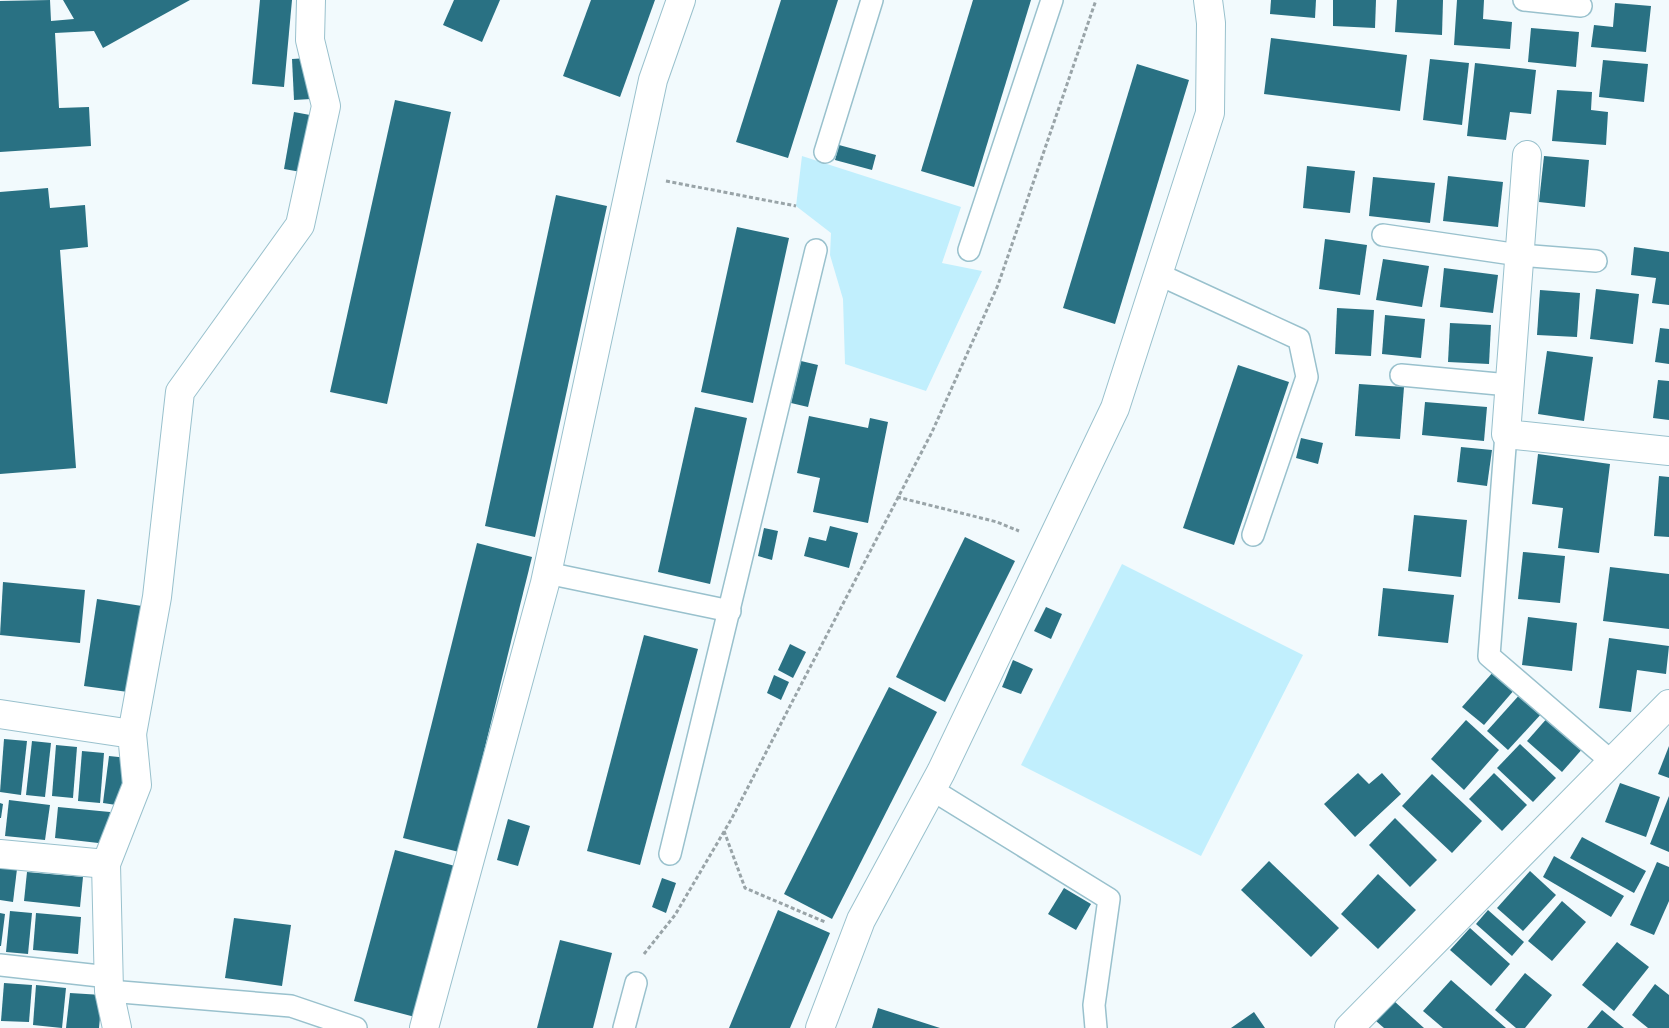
<svg xmlns="http://www.w3.org/2000/svg" width="1669" height="1028" font-family="'IBM Plex Serif',serif">
  <rect width="100%" height="100%" fill="#f2fafd"/>
  <!-- green -->
  <g fill="#c1effd">
    <path d="M802,156L961,207L942,263L982,271L926,391L845,364L843,299L830,255L831,233L796,206Z"/>
    <path d="M1122,564L1303,655L1201,856L1021,765Z"/>
  </g>
  <!-- building -->
  <g fill="#297183">
    <path d="M50,0L51,21L74,19L63,0H190L103,48L94,31L55,33L59,108L89,107L91,146L0,152V1Z"/>
    <path d="M260,0H292L284,87L252,84Z"/>
    <path d="M454,0H500L482,42L443,25Z"/>
    <path d="M591,0H655L620,97L563,76Z"/>
    <path d="M781,0H838L788,158L736,142Z"/>
    <path d="M973,0H1031L974,187L921,171Z"/>
    <path d="M1271,0H1316L1315,18L1270,14Z"/>
    <path d="M1333,0H1376L1375,28L1333,26Z"/>
    <path d="M1397,0H1443L1442,35L1395,32Z"/>
    <path d="M1457,0H1484L1483,19L1512,22L1510,49L1454,45Z"/>
    <path d="M1615,3L1651,6L1646,52L1591,47L1594,25L1613,27Z"/>
    <path d="M1531,28L1579,32L1576,67L1528,62Z"/>
    <path d="M1271,38L1407,55L1400,111L1264,94Z"/>
    <path d="M308,58L311,99L294,100L292,59Z"/>
    <path d="M1430,59L1469,63L1462,125L1423,120Z"/>
    <path d="M1603,60L1648,64L1644,102L1599,97Z"/>
    <path d="M1475,63L1536,70L1531,114L1510,112L1506,140L1467,136Z"/>
    <path d="M1137,64L1189,80L1115,324L1063,308Z"/>
    <path d="M1557,90L1592,92L1591,110L1608,112L1606,145L1552,141Z"/>
    <path d="M395,100L451,112L387,404L330,392Z"/>
    <path d="M294,112L310,115L301,172L284,169Z"/>
    <path d="M839,145L876,155L872,170L835,160Z"/>
    <path d="M1544,156L1589,160L1585,207L1539,202Z"/>
    <path d="M1307,166L1355,171L1350,213L1303,208Z"/>
    <path d="M1448,176L1503,182L1498,227L1443,221Z"/>
    <path d="M1373,177L1435,183L1430,223L1369,216Z"/>
    <path d="M48,188L50,208L85,205L88,247L60,250L76,468L0,474V192Z"/>
    <path d="M556,195L607,206L535,537L485,526Z"/>
    <path d="M737,227L789,238L753,403L701,392Z"/>
    <path d="M1325,239L1367,245L1360,295L1319,289Z"/>
    <path d="M1634,247L1669,252V305L1652,303L1656,278L1631,275Z"/>
    <path d="M1383,259L1429,266L1422,307L1376,300Z"/>
    <path d="M1444,268L1498,275L1493,313L1440,307Z"/>
    <path d="M1596,289L1639,294L1633,344L1590,339Z"/>
    <path d="M1540,290L1580,293L1577,337L1537,335Z"/>
    <path d="M1337,308L1374,310L1371,356L1335,354Z"/>
    <path d="M1385,315L1425,319L1421,358L1382,354Z"/>
    <path d="M1450,323L1491,325L1489,364L1448,362Z"/>
    <path d="M1660,328L1669,329V364L1655,362Z"/>
    <path d="M1547,351L1593,357L1584,421L1538,414Z"/>
    <path d="M801,361L818,365L808,407L791,403Z"/>
    <path d="M1238,365L1289,382L1234,545L1183,528Z"/>
    <path d="M1658,380L1669,381V420L1653,418Z"/>
    <path d="M1359,384L1404,387L1400,439L1355,436Z"/>
    <path d="M1425,402L1487,407L1484,441L1422,435Z"/>
    <path d="M695,407L747,418L710,584L658,572Z"/>
    <path d="M809,416L868,428L870,418L888,422L868,523L813,512L820,478L797,473Z"/>
    <path d="M1301,438L1323,443L1318,464L1296,458Z"/>
    <path d="M1461,447L1492,450L1487,486L1457,482Z"/>
    <path d="M1538,454L1610,464L1599,553L1558,548L1563,508L1532,504Z"/>
    <path d="M1659,476L1669,477V537L1654,536Z"/>
    <path d="M1414,515L1467,520L1461,577L1408,571Z"/>
    <path d="M830,526L858,533L849,568L804,556L809,537L826,541Z"/>
    <path d="M764,528L778,531L772,560L758,556Z"/>
    <path d="M965,537L1015,561L945,702L896,677Z"/>
    <path d="M477,543L532,557L459,852L403,838Z"/>
    <path d="M1523,552L1565,556L1560,603L1518,599Z"/>
    <path d="M1610,567L1669,574V629L1603,621Z"/>
    <path d="M3,582L85,590L80,643L0,635Z"/>
    <path d="M1383,588L1454,595L1448,643L1378,636Z"/>
    <path d="M97,599L142,606L128,692L84,686Z"/>
    <path d="M1046,607L1062,614L1051,639L1034,631Z"/>
    <path d="M1528,617L1577,623L1572,671L1522,665Z"/>
    <path d="M644,635L698,649L640,865L587,851Z"/>
    <path d="M1609,638L1669,646L1666,674L1637,670L1631,712L1599,708Z"/>
    <path d="M790,644L806,652L793,678L778,670Z"/>
    <path d="M1013,660L1033,669L1021,694L1002,687Z"/>
    <path d="M1494,671L1515,689L1484,725L1462,707Z"/>
    <path d="M774,675L789,682L781,700L767,693Z"/>
    <path d="M889,687L937,712L832,919L784,894Z"/>
    <path d="M1522,692L1543,712L1508,750L1487,731Z"/>
    <path d="M1549,716L1584,747L1562,772L1527,741Z"/>
    <path d="M1466,720L1499,750L1464,790L1431,759Z"/>
    <path d="M4,739L27,741L21,795L0,792Z"/>
    <path d="M32,741L51,743L45,797L26,795Z"/>
    <path d="M1520,744L1556,778L1533,802L1497,768Z"/>
    <path d="M56,745L77,747L73,798L52,796Z"/>
    <path d="M1669,746V778L1658,774Z"/>
    <path d="M82,751L104,753L100,803L78,801Z"/>
    <path d="M109,756L128,758L123,806L103,803Z"/>
    <path d="M1358,773L1369,784L1382,773L1401,794L1355,837L1324,804Z"/>
    <path d="M1494,773L1527,805L1502,831L1469,799Z"/>
    <path d="M1432,774L1482,821L1452,853L1402,806Z"/>
    <path d="M1620,783L1660,797L1646,837L1605,822Z"/>
    <path d="M1669,796V852L1650,844Z"/>
    <path d="M9,800L50,805L45,840L5,836Z"/>
    <path d="M0,803L3,804L1,818H0Z"/>
    <path d="M58,807L110,812L107,844L55,838Z"/>
    <path d="M1395,818L1437,860L1410,887L1369,845Z"/>
    <path d="M508,819L530,826L518,866L497,860Z"/>
    <path d="M1582,837L1646,871L1634,893L1570,858Z"/>
    <path d="M395,850L455,866L415,1017L354,1001Z"/>
    <path d="M1554,856L1624,896L1611,917L1543,877Z"/>
    <path d="M1269,861L1339,928L1311,957L1241,890Z"/>
    <path d="M1657,862L1669,867V901L1654,935L1630,925Z"/>
    <path d="M0,866L17,869L13,902L0,900Z"/>
    <path d="M1530,871L1556,895L1523,931L1497,908Z"/>
    <path d="M27,872L83,877L80,907L24,901Z"/>
    <path d="M1378,874L1416,910L1378,949L1341,914Z"/>
    <path d="M662,878L676,883L666,913L652,907Z"/>
    <path d="M1064,888L1091,904L1076,930L1048,914Z"/>
    <path d="M1562,901L1586,922L1552,961L1528,941Z"/>
    <path d="M778,910L830,933L790,1028H729Z"/>
    <path d="M1488,910L1524,942L1512,956L1476,924Z"/>
    <path d="M10,911L32,913L28,954L6,952Z"/>
    <path d="M0,913L5,914L1,946H0Z"/>
    <path d="M36,913L81,917L78,954L33,950Z"/>
    <path d="M234,918L291,925L282,986L225,978Z"/>
    <path d="M1470,928L1510,964L1491,986L1450,950Z"/>
    <path d="M560,940L612,953L593,1028H537Z"/>
    <path d="M1617,942L1649,967L1614,1011L1582,985Z"/>
    <path d="M1525,973L1552,995L1525,1028H1516L1495,1010Z"/>
    <path d="M1451,980L1506,1028H1443L1423,1011Z"/>
    <path d="M4,983L32,985L29,1022L1,1021Z"/>
    <path d="M1655,984L1669,995V1028H1648L1632,1015Z"/>
    <path d="M36,985L66,988L62,1028L33,1025Z"/>
    <path d="M70,993L102,995L99,1028H66Z"/>
    <path d="M1394,1001L1424,1028H1384L1376,1021Z"/>
    <path d="M878,1008L940,1028H872Z"/>
    <path d="M1602,1010L1624,1028H1587Z"/>
    <path d="M1254,1012L1265,1028H1231Z"/>
  </g>
  <g fill="none" stroke-linecap="round" stroke-linejoin="round">
    <!-- service casing -->
    <g stroke="#99c1cd" stroke-width="24">
      <g id="service">
        <path d="M1524,0L1581,6"/>
        <path d="M825,152L872,0"/>
        <path d="M1383,235L1519,255L1596,261"/>
        <path d="M969,250L1052,0"/>
        <path d="M1158,274L1299,339L1307,377L1253,535"/>
        <path d="M1401,375L1509,385"/>
        <path d="M1506,434L1489,656L1612,762"/>
        <path d="M547,573L730,611"/>
        <path d="M931,789L1109,899L1094,1005L1096,1028"/>
        <path d="M670,854L816,250"/>
        <path d="M0,965L109,977"/>
        <path d="M109,991L291,1006L356,1028"/>
        <path d="M624,1028L636,983"/>
      </g>
    </g>
    <!-- minor casing -->
    <g stroke="#99c1cd" stroke-width="30">
      <g id="minor">
        <path d="M1527,155L1506,434L1669,451"/>
        <path d="M0,714L132,734L137,785L106,864L109,991L117,1028"/>
        <path d="M132,734L157,597L180,392L300,225L326,106L310,40L311,0"/>
        <path d="M0,854L106,864"/>
        <path d="M424,1028L545,583L653,80L681,0"/>
        <path d="M820,1028L861,920L941,772L1115,408L1210,113L1211,23L1208,0"/>
        <path d="M1349,1028L1669,704"/>
      </g>
    </g>
    <!-- path -->
    <g stroke="#99a4a8" stroke-width="3" stroke-dasharray="4 2.5" stroke-linecap="butt">
      <path d="M666,181L796,206"/>
      <path d="M897,497L997,522L1019,531"/>
      <path d="M724,831L745,888L825,922"/>
      <path d="M644,954L675,915L732,818L932,432L998,285L1096,0"/>
    </g>
    <!-- service -->
    <use href="#service" stroke="#fff" stroke-width="21"/>
    <!-- minor -->
    <use href="#minor" stroke="#fff" stroke-width="28"/>
  </g>
</svg>
